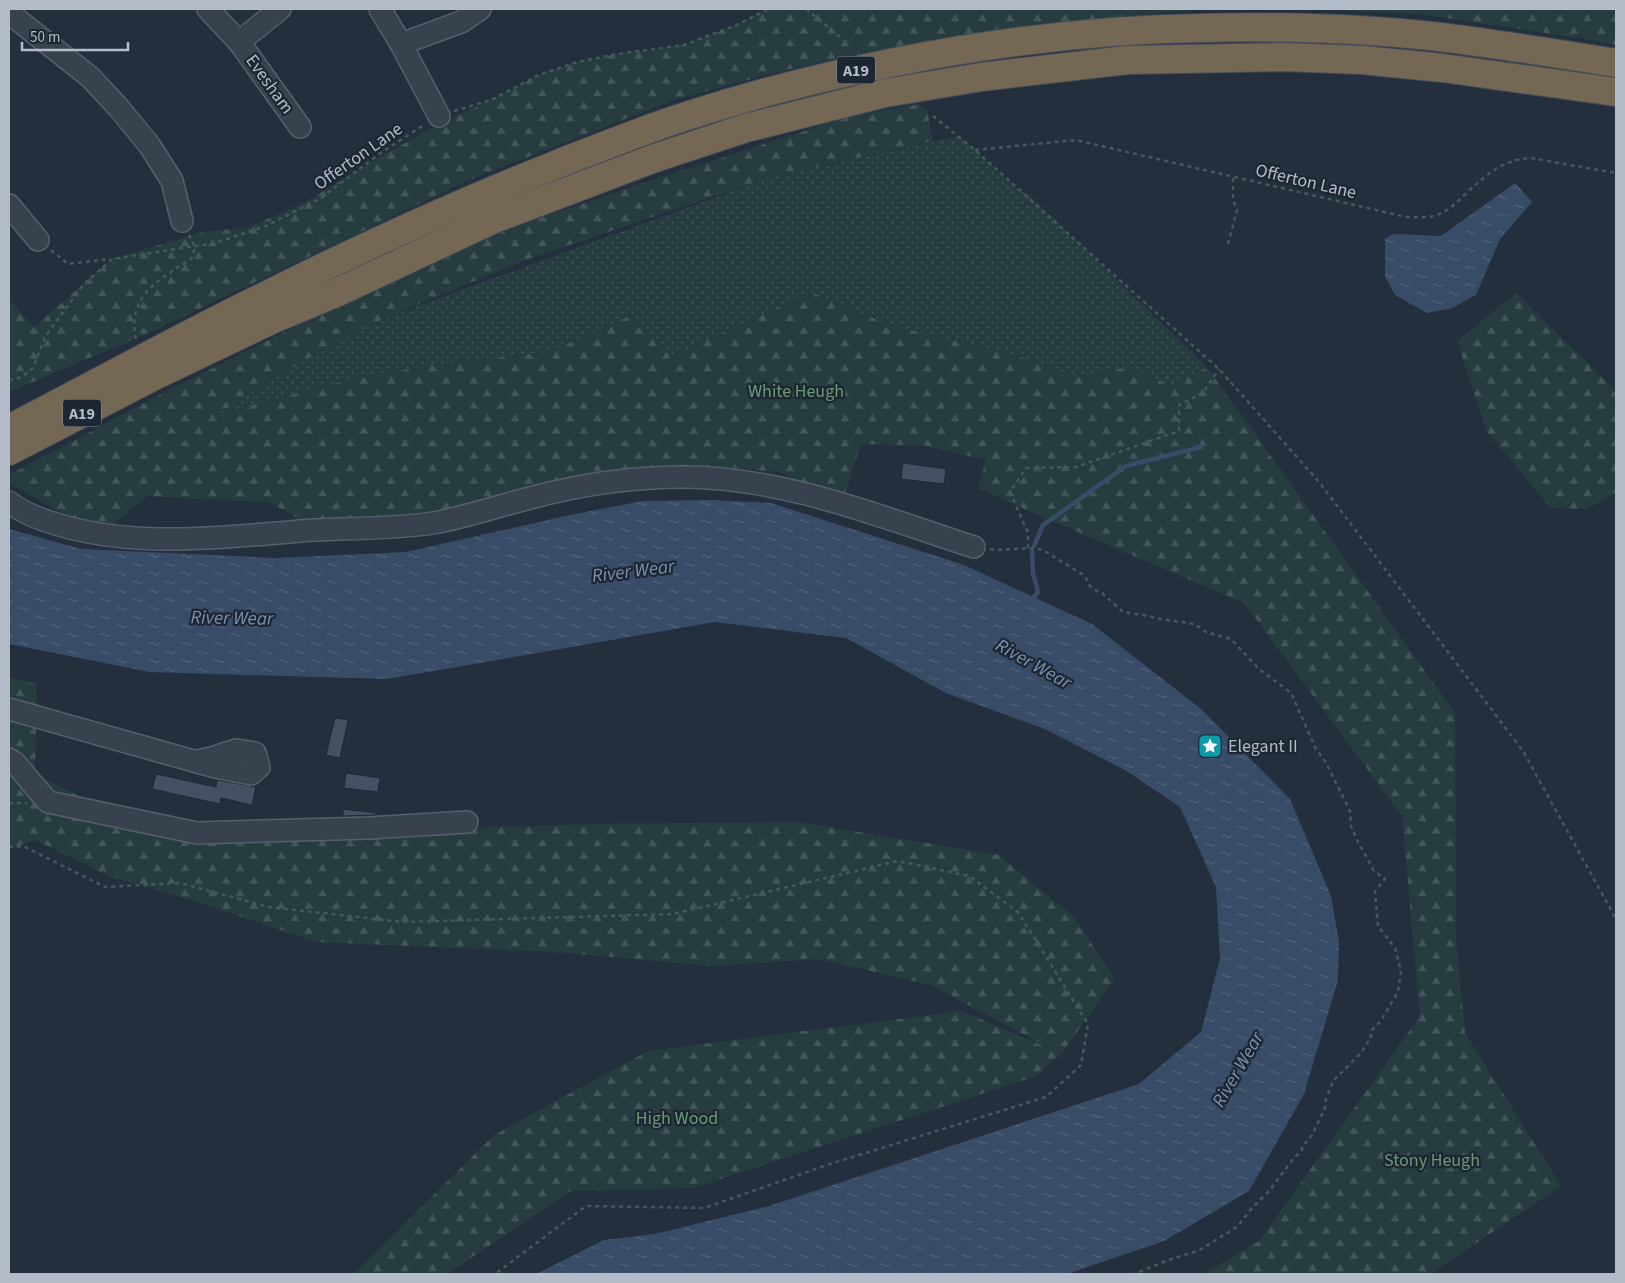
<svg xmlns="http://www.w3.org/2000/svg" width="1625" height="1283" font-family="'Source Sans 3',sans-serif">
  <defs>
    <pattern id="grass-dots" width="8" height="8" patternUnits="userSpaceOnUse" patternTransform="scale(1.25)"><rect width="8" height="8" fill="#263c3f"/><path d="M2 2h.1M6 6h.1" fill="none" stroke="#435659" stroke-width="1.8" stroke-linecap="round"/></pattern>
    <pattern id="forest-firs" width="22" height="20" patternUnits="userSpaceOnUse" patternTransform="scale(1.25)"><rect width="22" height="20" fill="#263c3f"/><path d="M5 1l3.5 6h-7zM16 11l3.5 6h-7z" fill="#435659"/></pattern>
    <pattern id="water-ripples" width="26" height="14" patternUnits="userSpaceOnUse" patternTransform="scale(1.25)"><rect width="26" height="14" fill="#394c67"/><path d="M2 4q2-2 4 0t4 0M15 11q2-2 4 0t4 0" fill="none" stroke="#53647b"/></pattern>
  </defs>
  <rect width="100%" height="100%" fill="#242f3e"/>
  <!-- grass -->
  <path fill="url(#grass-dots)" d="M959,136L1020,191L1028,194L1207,367L1173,386L1128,367L1081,376L1008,353L890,325L811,292L672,356L628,318L549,352L433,365L355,378L211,416L321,351L385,318L768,178Z"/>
  <!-- forest -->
  <g fill="url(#forest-firs)">
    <path d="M768,9H1206L1037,24L861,53L778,72L674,100L469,180L149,333L9,392V299L34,327L112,259L203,232L249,227L302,204L385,154L441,123L491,100L539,75L577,62L617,54L684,45L739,24Z"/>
    <path d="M1300,9H1616V45L1586,39L1418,14Z"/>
    <path d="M919,104L927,110L933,141L768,178L525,260L385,318L321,351L214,415L355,378L433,365L549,352L628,317L672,356L811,292L890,325L1008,353L1081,376L1128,367L1173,386L1207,367L1455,713L1456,937L1465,1033L1561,1186L1430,1274H1204L1259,1241L1420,1016L1402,816L1244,603L1031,512L978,488L986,460L927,446L861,444L843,500L779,472L712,466L647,474L429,518L371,523L301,520L267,501H233L147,496L111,526L74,520L9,483V475L165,392L350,299L498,234L534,220L643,183L848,117Z"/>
    <path d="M1516,293L1612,387L1616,395V492L1587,509L1551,508L1487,432L1457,341Z"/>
    <path d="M9,677L37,684L35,774L165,839L222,835L594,824L798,822L999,855L1074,917L1115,979L1061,1054L1034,1077L693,1188L571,1191L447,1274H354L494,1135L648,1051L962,1011L1053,1050L931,985L818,959L713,966L554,952L316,942L195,901L108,876L35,840L9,849Z"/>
  </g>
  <!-- water -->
  <g fill="url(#water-ripples)">
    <path d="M1515,183L1532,202L1500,239L1476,295L1452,308L1427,313L1395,295L1385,276V239L1393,234L1441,236Z"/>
    <path d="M712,500L771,503L964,565L1092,624L1201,709L1290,799L1331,896L1339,942L1338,980L1304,1094L1249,1191L1164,1241L1067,1274H536L604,1240L655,1234L769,1206L1139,1084L1201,1032L1220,959L1216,887L1180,807L1125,770L1045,729L946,693L846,638L715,622L387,679L150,672L9,644V529L81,549L275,558L406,552L570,515L643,501Z"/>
  </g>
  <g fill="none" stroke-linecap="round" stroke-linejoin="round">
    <!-- stream -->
    <g stroke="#394c67" stroke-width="4.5">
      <path d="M1034,546L1043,525L1126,466L1201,447"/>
      <path d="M1031,601L1038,592L1033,573L1032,551"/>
    </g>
  </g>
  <!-- building -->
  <g fill="#455162" stroke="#1f2835">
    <path d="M903,463L946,469L944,484L901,479Z"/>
    <path d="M335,718L348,720L340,758L326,755Z"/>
    <path d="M346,773L380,778L378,792L344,788Z"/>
    <path d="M156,774L216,787L217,780L256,787L252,805L221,798L220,804L152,789Z"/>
    <path d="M343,809L376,813L375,815L343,816Z"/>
  </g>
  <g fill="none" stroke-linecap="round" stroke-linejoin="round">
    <!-- minor casing -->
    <g stroke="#565f6c" stroke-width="24">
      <g id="minor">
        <path d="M208,9L239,42L300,127"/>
        <path d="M380,9L401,44L439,116"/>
        <path d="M9,13L90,77L118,107L150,146L172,181L182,221"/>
        <path d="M239,42L280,9"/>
        <path d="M401,44L461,22L480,9"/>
        <path d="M9,205L38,240"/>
        <path d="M9,502C24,514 44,521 63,526C144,549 231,536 314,530C354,528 394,529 433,523C467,517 501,505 534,497C583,484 636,477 686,477C786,478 881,517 974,547"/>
        <path d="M9,709L215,767L251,774L259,767L255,753L236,750L212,758L196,761"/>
        <path d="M9,759L15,763L48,802L197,833L369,828L467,822"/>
      </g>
    </g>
    <!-- highway casing -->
    <g stroke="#434c59" stroke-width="30">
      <g id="highway">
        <path d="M9,429C94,385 179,338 265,296C386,235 511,180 638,133C680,117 724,104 767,92C909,54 1056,30 1203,28C1285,26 1367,28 1448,38C1504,45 1560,54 1616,63"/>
        <path d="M9,451L156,375L271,320L340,291L494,219L655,158L746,128L885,93L981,77L1127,60L1285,57L1362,60L1443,68L1616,92"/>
      </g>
    </g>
    <!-- path -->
    <g stroke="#44595c" stroke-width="2.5" stroke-dasharray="4 4" stroke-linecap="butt">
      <path d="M806,9L840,37"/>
      <path d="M454,111L491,100L539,75L577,62L617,54L684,45L739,24L768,9"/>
      <path d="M933,116L975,150L1219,369L1319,482L1523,751L1616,919"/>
      <path d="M975,150L1076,140L1406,217C1418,217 1430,219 1441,213C1449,210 1456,203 1462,197C1484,177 1500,160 1531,158L1616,173"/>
      <path d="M1228,244L1237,210L1233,200V177"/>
      <path d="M51,250L68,264L110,259"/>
      <path d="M136,339C126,295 161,279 192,258L195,247L189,235"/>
      <path d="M9,380L22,377L33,368L45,337L83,285L112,259L215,243L266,226L321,198L382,152L424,125"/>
      <path d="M1028,548V533L1010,492L1026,468L1076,467L1179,431V405L1203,393L1219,369"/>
      <path d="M990,549L997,550L1028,548L1043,550L1085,576L1091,588L1102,593L1123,612L1149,616L1154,618L1195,624L1206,632L1231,639L1259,669L1291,693L1315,747L1326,763L1350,811L1351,826L1357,840L1374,871L1385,879L1375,891L1378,926L1395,948L1401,971L1398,992L1380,1022L1370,1032L1371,1037L1361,1053L1333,1081L1325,1102V1108L1312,1135L1302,1147V1150L1293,1159L1270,1190L1251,1209L1237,1227L1198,1251L1174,1258L1134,1274"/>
      <path d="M9,803H27"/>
      <path d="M9,847L23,846L105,887L180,883L269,907L403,922L673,914L898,861L969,876L1018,912L1088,1024L1081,1065L1046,1097L827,1165L704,1208L586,1206L495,1274"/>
    </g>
    <!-- minor -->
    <use href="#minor" stroke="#38414e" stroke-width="21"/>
    <!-- highway -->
    <use href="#highway" stroke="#746855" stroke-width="28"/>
  </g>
  <!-- icons -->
  <defs>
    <g id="sight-square" transform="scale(1.25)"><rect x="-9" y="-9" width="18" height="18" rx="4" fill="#0f9aa8" stroke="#1d2633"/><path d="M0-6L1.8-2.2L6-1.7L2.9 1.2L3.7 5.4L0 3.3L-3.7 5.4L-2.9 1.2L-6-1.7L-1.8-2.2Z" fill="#fff"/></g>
  </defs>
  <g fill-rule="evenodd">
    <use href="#sight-square" x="1210" y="746"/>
  </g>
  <g text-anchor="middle" stroke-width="4.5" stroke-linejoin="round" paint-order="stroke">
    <!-- shield labels -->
    <g fill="#1d2633" stroke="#878f9c" stroke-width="1">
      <rect x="837" y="56.5" width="38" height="27" rx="4"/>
      <rect x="63" y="399.5" width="38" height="27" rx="4"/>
    </g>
    <g font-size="16" font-weight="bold" fill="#b4bcc9">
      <text x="856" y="76">A19</text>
      <text x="82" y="419">A19</text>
    </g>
    <!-- street labels -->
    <g font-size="18" fill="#b4bcc9" stroke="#1d2633">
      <text transform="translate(270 84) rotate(54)" y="6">Evesham</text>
      <text transform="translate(358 156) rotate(-35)" y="6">Offerton Lane</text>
      <text transform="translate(1306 181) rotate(13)" y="6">Offerton Lane</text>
    </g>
    <!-- park labels -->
    <g font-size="18" fill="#6b9a76" stroke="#1d2633">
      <text x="796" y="397">White Heugh</text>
      <text x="677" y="1124">High Wood</text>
      <text x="1432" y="1166">Stony Heugh</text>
    </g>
    <!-- poi labels -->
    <g font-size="18" fill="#b4bcc9" stroke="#1d2633" text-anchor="start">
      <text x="1228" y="752">Elegant II</text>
    </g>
    <!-- water labels -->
    <g font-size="19" font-style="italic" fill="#7c92b1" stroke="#1d2633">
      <text transform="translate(633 570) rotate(-7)" y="7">River Wear</text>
      <text transform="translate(232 617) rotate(1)" y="7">River Wear</text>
      <text transform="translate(1034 663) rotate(29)" y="7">River Wear</text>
      <text transform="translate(1237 1069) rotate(-60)" y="7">River Wear</text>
    </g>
  </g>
  <!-- border -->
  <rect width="1625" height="1283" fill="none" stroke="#b4bcc9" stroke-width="20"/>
  <!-- scale -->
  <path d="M22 42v8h106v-8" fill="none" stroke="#b4bcc9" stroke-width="2.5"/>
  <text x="30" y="42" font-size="15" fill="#b4bcc9" stroke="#1d2633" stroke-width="4" paint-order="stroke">50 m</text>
</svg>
